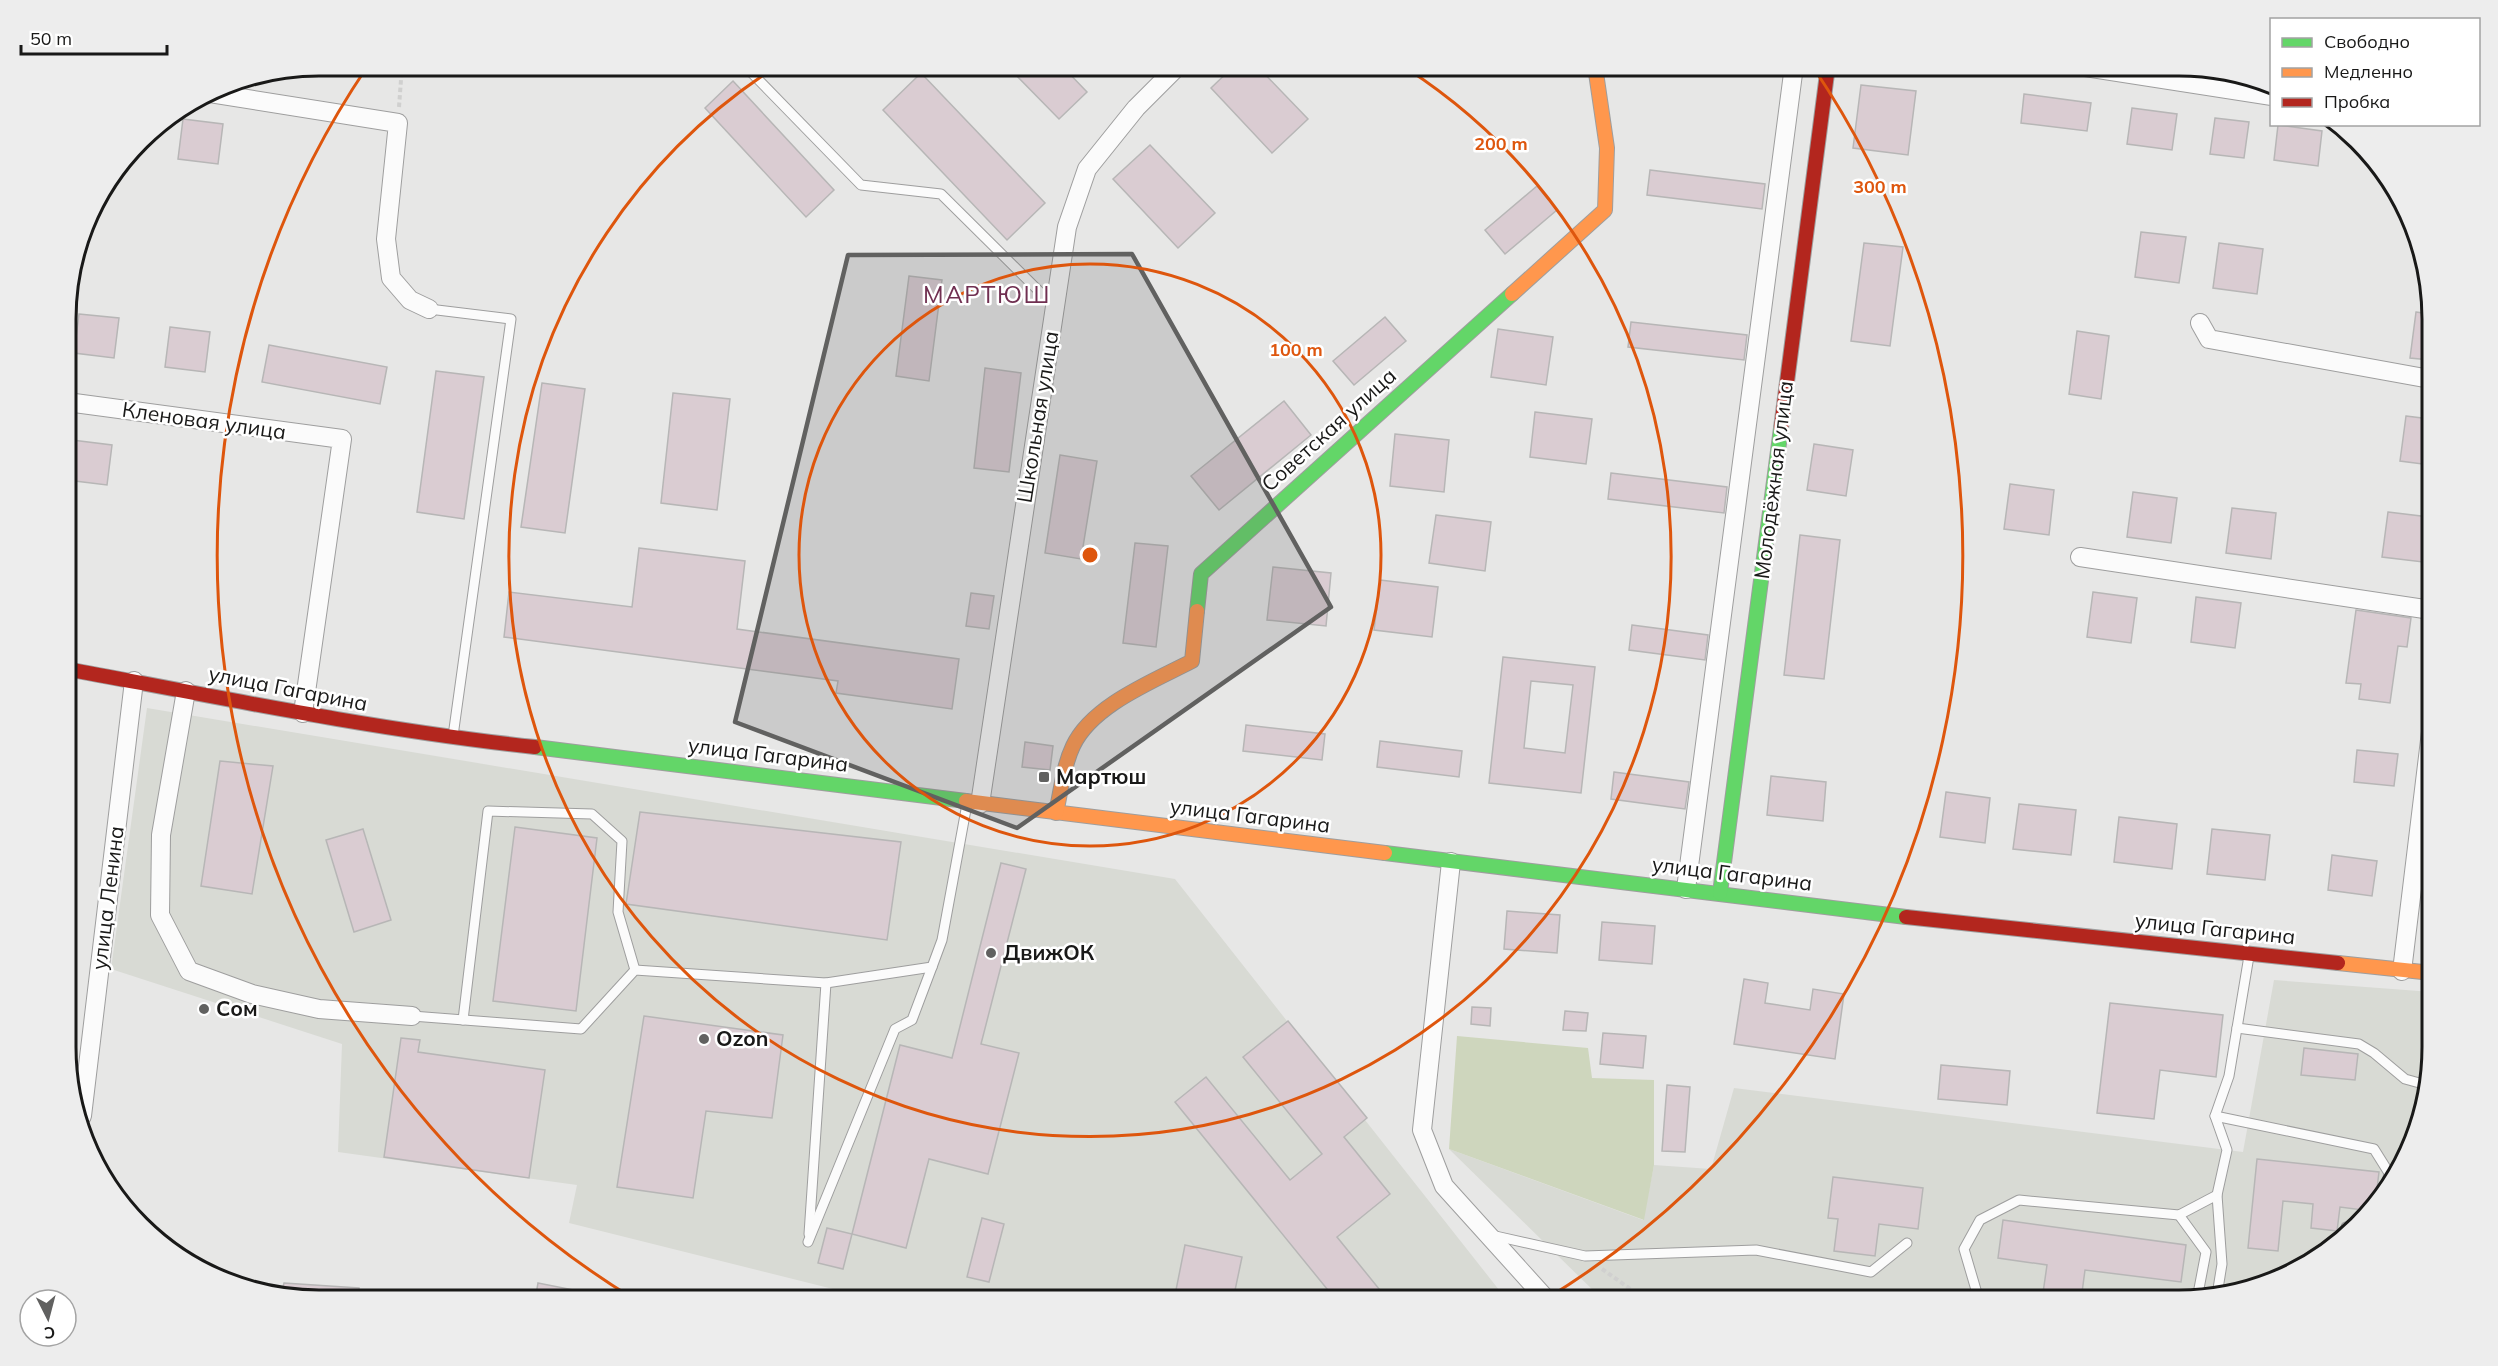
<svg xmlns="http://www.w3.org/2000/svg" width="2498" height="1366" font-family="Mulish,sans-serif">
  <rect width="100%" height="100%" fill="#e7e7e6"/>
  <!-- built -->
  <g fill="#d8dad4">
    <path d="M147,708L1175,879L1507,1300H852L853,1294L569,1223L577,1185L338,1152L342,1044L111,969Z"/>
    <path d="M2274,980L2432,992V1047L2406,1159L2369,1214L2319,1258L2260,1287L2195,1299L1603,1300L1449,1149L1643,1220L1654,1165L1711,1169L1734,1088L2243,1152Z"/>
  </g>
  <!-- green -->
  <path fill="#ced6bd" d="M1457,1036L1588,1048L1592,1078L1654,1080V1165L1644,1220L1449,1149Z"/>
  <!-- building -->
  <g fill="#daccd2" stroke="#b7b6b6" stroke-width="1.5" fill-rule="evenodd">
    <path d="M1007,66H1062L1087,92L1059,119Z"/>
    <path d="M1234,66H1257L1308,119L1272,153L1211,88Z"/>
    <path d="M921,73L1045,203L1007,240L883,110Z"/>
    <path d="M733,81L834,190L806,217L705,108Z"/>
    <path d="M1861,85L1916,91L1908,155L1853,148Z"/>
    <path d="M2024,94L2091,103L2087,131L2021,123Z"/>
    <path d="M2132,108L2177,114L2172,150L2127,144Z"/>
    <path d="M2215,118L2249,122L2244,158L2210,154Z"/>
    <path d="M183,119L223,124L218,164L178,159Z"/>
    <path d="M2278,125L2322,131L2318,166L2274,160Z"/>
    <path d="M1150,145L1215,213L1178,248L1113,179Z"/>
    <path d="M1650,170L1765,184L1762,209L1647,195Z"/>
    <path d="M1537,186L1557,210L1505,254L1485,230Z"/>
    <path d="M2141,232L2186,237L2179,283L2135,277Z"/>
    <path d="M1864,243L1903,247L1890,346L1851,341Z"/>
    <path d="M2219,243L2263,249L2257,294L2213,288Z"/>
    <path d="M909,276L942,280L929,381L896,376Z"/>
    <path d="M2416,312L2430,314V360L2410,358Z"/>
    <path d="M79,314L119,318L114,358L74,353Z"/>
    <path d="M1385,317L1406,341L1354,385L1333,361Z"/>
    <path d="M1631,322L1747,335L1744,360L1628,347Z"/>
    <path d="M170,327L210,332L205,372L165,367Z"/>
    <path d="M1498,329L1553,337L1546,385L1491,377Z"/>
    <path d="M2077,331L2109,336L2101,399L2069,394Z"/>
    <path d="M269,345L387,367L380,404L262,382Z"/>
    <path d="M985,368L1021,373L1009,472L974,468Z"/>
    <path d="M436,371L484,377L464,519L417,512Z"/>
    <path d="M542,383L585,389L565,533L521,527Z"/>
    <path d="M673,393L730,399L717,510L661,503Z"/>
    <path d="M1284,401L1311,435L1219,510L1191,476Z"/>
    <path d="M1535,412L1592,419L1586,464L1530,457Z"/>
    <path d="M2406,416L2430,419V465L2400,461Z"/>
    <path d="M1395,434L1449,440L1444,492L1390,486Z"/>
    <path d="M72,440L112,445L107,485L67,480Z"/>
    <path d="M1814,444L1853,450L1846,496L1807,490Z"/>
    <path d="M1060,455L1097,461L1081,559L1045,553Z"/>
    <path d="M1611,473L1727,487L1724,513L1608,499Z"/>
    <path d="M2010,484L2054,490L2049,535L2004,529Z"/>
    <path d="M2133,492L2177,498L2171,543L2127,537Z"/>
    <path d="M2232,508L2276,513L2271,559L2226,553Z"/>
    <path d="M2388,512L2429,517L2423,562L2382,557Z"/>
    <path d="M1436,515L1491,522L1485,571L1429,563Z"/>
    <path d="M1800,535L1840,540L1824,679L1784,675Z"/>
    <path d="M1135,543L1168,546L1156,647L1123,643Z"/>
    <path d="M639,548L745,561L737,629L959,659L952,709L836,693L838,681L504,637L509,592L632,607Z"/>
    <path d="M1273,567L1331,573L1326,626L1267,620Z"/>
    <path d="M1380,580L1438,587L1432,637L1374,630Z"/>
    <path d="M2093,592L2137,598L2131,643L2087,637Z"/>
    <path d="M971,593L994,596L989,629L966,626Z"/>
    <path d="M2196,597L2241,603L2235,648L2191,642Z"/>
    <path d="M2356,610L2411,618L2407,647L2398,646L2390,703L2359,699L2361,684L2346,683Z"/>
    <path d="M1632,625L1708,635L1705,660L1629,650Z"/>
    <path d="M1503,657L1595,667L1581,793L1489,783ZM1531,681L1573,685L1565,753L1524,748Z"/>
    <path d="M1246,725L1325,734L1322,760L1243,751Z"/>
    <path d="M1380,741L1462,751L1459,777L1377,767Z"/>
    <path d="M1025,742L1053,746L1050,770L1022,767Z"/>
    <path d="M2357,750L2398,754L2394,786L2354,782Z"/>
    <path d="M220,761L273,766L252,894L201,886Z"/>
    <path d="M1614,772L1689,782L1685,809L1611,799Z"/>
    <path d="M1771,776L1826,782L1823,821L1767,815Z"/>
    <path d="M1946,792L1990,798L1985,843L1940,837Z"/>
    <path d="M2019,804L2076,810L2071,855L2013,849Z"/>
    <path d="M640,812L901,842L887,940L626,904Z"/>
    <path d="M2119,817L2177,824L2172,869L2114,862Z"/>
    <path d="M515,827L597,838L576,1011L493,1001Z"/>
    <path d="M363,829L391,920L354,932L326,840Z"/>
    <path d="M2212,829L2270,835L2265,880L2207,874Z"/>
    <path d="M2332,855L2377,861L2372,896L2328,890Z"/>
    <path d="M1001,863L1026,869L981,1044L1019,1053L988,1174L929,1159L906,1248L852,1234L900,1045L952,1058Z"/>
    <path d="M1507,911L1560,915L1557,953L1504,949Z"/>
    <path d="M1602,922L1655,926L1652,964L1599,960Z"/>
    <path d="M1744,979L1768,983L1765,1003L1810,1010L1813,989L1844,994L1835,1059L1734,1044Z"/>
    <path d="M2110,1003L2223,1015L2216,1077L2160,1070L2154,1119L2097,1113Z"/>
    <path d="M1472,1007L1491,1008L1490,1026L1471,1024Z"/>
    <path d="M1565,1011L1588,1013L1586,1031L1563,1030Z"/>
    <path d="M644,1016L783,1035L772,1118L706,1111L693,1198L617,1187Z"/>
    <path d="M1288,1021L1367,1118L1344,1137L1390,1194L1337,1237L1388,1300H1336L1175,1102L1206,1077L1290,1180L1322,1154L1243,1057Z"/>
    <path d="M1603,1033L1646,1036L1643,1068L1600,1064Z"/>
    <path d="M401,1038L420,1040L418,1052L545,1070L529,1178L384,1157Z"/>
    <path d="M2304,1048L2358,1054L2355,1080L2301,1075Z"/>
    <path d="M1941,1065L2010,1071L2007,1105L1938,1099Z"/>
    <path d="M1667,1085L1690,1087L1685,1152L1662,1151Z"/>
    <path d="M2257,1159L2379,1172L2375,1205L2371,1211L2340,1207L2337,1231L2311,1228L2313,1204L2283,1201L2278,1251L2248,1248Z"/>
    <path d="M1833,1177L1923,1188L1918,1229L1879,1224L1875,1256L1834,1251L1838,1219L1828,1218Z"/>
    <path d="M982,1218L1004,1224L989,1282L967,1277Z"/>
    <path d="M2003,1220L2186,1245L2181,1282L2085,1270L2081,1300H2042L2047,1265L1998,1258Z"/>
    <path d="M827,1228L852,1234L843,1269L818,1263Z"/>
    <path d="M1185,1245L1242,1257L1233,1300H1174Z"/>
    <path d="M284,1283L359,1288V1300H319L282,1291Z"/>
    <path d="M538,1283L584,1292V1300H535Z"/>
  </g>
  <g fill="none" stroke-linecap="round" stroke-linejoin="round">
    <!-- lane casing -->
    <g stroke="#9e9e9e" stroke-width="11">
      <g id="lane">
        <path d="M745,66L861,185L941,194L1055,307"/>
        <path d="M429,309L511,319L453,736"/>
        <path d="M412,1016L581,1029L635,970L826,983L932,967L942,940L967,804"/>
        <path d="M463,1020L488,811L592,814L622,841L618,912L635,970"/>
        <path d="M2237,1028L2359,1044L2374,1053L2405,1079L2423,1084"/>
        <path d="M2215,1116L2374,1149L2389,1173L2386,1188"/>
        <path d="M2179,1215L2206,1252L2197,1299"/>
        <path d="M2346,1227L2353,1228"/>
        <path d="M809,1234L826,983"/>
        <path d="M1491,1235L1585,1256L1756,1250L1871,1272L1907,1243"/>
        <path d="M808,1242L895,1029L912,1020L932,967"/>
        <path d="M2217,1295L2222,1264L2217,1195L2227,1150L2215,1116L2229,1076L2249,956"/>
        <path d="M1979,1300L1964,1249L1980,1220L2019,1200L2179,1215L2217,1195"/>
      </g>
    </g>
    <!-- street casing -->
    <g stroke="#9e9e9e" stroke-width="20">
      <g id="street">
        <path d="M2079,66L2272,96"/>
        <path d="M210,93L398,123L386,239L391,278L410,300L429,309"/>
        <path d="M2200,323L2209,339L2430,379"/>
        <path d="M67,402L342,439L303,713"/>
        <path d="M2080,557L2431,610"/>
        <path d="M186,691L161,835L160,915L189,971L252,994L319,1009L412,1016"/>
        <path d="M980,804L1067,227L1087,169L1136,108L1178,66"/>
        <path d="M1451,862L1422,1130L1444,1186L1547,1300"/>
        <path d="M1686,889L1794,66"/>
        <path d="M2402,971L2431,732"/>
        <path d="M82,1116L134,681"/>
      </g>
    </g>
    <!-- fast casing -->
    <g stroke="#9e9e9e" stroke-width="16">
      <g id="fast">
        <path d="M1197,611L1201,574L1512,294"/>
        <path d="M535,747L966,801"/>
        <path d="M1385,853L1906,917"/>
        <path d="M1720,893L1781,428"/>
      </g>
    </g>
    <!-- slow casing -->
    <g stroke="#9e9e9e" stroke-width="16">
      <g id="slow">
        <path d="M1512,294L1605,210L1607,148L1595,66"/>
        <path d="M966,801L1385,853"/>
        <path d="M1056,813C1061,791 1063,767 1073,746C1092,705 1154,681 1192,661L1197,611"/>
        <path d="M2338,963L2432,973"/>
      </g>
    </g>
    <!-- jam casing -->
    <g stroke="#9e9e9e" stroke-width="16">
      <g id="jam">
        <path d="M1781,428L1828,66"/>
        <path d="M67,669C222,698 377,730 535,747"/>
        <path d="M1906,917L2338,963"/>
      </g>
    </g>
    <!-- path -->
    <g stroke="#d0d0cf" stroke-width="4" stroke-dasharray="4.5 3" stroke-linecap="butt">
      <path d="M399,107L402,66"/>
      <path d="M1602,1269L1646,1300"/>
    </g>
    <!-- lane -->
    <use href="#lane" stroke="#fbfbfb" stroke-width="9"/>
    <!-- street -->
    <use href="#street" stroke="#fbfbfb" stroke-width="18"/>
    <!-- fast -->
    <use href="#fast" stroke="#63d668" stroke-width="14"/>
    <!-- slow -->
    <use href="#slow" stroke="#ff974d" stroke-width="14"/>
    <!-- jam -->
    <use href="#jam" stroke="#b3261e" stroke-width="14"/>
  </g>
  <!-- marked area -->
  <path fill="#616160" fill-opacity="0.2" stroke="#616160" stroke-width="4.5" stroke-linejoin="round" d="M1132,254L1331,607L1017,828L735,722L848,255Z"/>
  <!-- distance rings -->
  <g fill="none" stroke="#de560d" stroke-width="3">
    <circle cx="1090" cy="555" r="291"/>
    <path d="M1406 68A581 581 0 1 1 774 68"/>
    <path d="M634 1299A872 872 0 0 1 367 67M1813 67A872 872 0 0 1 1546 1299"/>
  </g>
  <!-- markers -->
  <g fill="#616160" stroke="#fff" stroke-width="2">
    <rect x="1038" y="771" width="12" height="12" rx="3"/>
    <circle cx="991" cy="953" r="6"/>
    <circle cx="204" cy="1009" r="6"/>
    <circle cx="704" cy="1039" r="6"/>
  </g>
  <g text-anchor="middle" stroke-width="5" stroke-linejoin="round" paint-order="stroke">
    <!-- street labels -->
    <g font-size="21" fill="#191918" stroke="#fff">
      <text transform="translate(1038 417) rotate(-81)" y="7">Школьная улица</text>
      <text transform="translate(204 421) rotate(8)" y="7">Кленовая улица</text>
      <text transform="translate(1329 430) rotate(-42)" y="7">Советская улица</text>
      <text transform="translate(1774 480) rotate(-83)" y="7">Молодёжная улица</text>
      <text transform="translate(288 689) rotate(11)" y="7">улица Гагарина</text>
      <text transform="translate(768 755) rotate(7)" y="7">улица Гагарина</text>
      <text transform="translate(1250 816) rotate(7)" y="7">улица Гагарина</text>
      <text transform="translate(1732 874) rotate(7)" y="7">улица Гагарина</text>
      <text transform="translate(108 898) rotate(-83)" y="7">улица Ленина</text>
      <text transform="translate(2215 929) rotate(6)" y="7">улица Гагарина</text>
    </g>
    <!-- poi labels -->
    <g font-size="21" font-weight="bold" fill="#191918" stroke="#fff" text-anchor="start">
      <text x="1056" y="784">Мартюш</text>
      <text x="1003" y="960">ДвижОК</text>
      <text x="216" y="1016">Сом</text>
      <text x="716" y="1046">Ozon</text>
    </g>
    <!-- quarter labels -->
    <g font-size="24" letter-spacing="1.5" fill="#702f51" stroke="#fff">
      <text x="987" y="303">МАРТЮШ</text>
    </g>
  </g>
  <!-- crop -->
  <path d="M0 0H2498V1366H0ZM319 76H2179A243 243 0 0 1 2422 319V1047A243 243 0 0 1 2179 1290H319A243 243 0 0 1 76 1047V319A243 243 0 0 1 319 76Z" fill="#ededed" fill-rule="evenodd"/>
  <path fill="none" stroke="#191918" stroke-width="3" d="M319 76H2179A243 243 0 0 1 2422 319V1047A243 243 0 0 1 2179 1290H319A243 243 0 0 1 76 1047V319A243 243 0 0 1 319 76Z"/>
  <circle cx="1090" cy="555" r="9" fill="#de560d" stroke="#fff" stroke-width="3"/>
  <g font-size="18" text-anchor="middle" font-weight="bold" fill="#de560d" stroke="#fff" stroke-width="5" stroke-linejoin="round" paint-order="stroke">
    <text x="1501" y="150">200 m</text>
    <text x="1880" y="193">300 m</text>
    <text x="1296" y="356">100 m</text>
  </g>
  <!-- legend -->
  <rect x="2270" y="18" width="210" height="108" fill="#ffffff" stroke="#a3a3a3" stroke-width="1.5"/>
  <rect x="2282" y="38" width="30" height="9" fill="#63d668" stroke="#a3a3a3" stroke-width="1.5"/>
  <text x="2324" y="48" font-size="18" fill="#191918">Свободно</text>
  <rect x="2282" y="68" width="30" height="9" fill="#ff974d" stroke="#a3a3a3" stroke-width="1.5"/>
  <text x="2324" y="78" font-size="18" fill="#191918">Медленно</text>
  <rect x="2282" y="98" width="30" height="9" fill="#b3261e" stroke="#a3a3a3" stroke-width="1.5"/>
  <text x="2324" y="108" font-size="18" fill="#191918">Пробка</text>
  <!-- north arrow -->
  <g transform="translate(48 1318) rotate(174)"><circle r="28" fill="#ffffff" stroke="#a3a3a3" stroke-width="1.5"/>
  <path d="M0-4.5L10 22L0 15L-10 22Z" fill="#616160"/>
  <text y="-9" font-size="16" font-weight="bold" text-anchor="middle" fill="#191918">С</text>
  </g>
  <!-- scale -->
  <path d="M21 45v9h146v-9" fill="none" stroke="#191918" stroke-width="3"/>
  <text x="30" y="45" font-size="18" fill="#191918" stroke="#ffffff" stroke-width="4.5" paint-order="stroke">50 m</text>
</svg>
